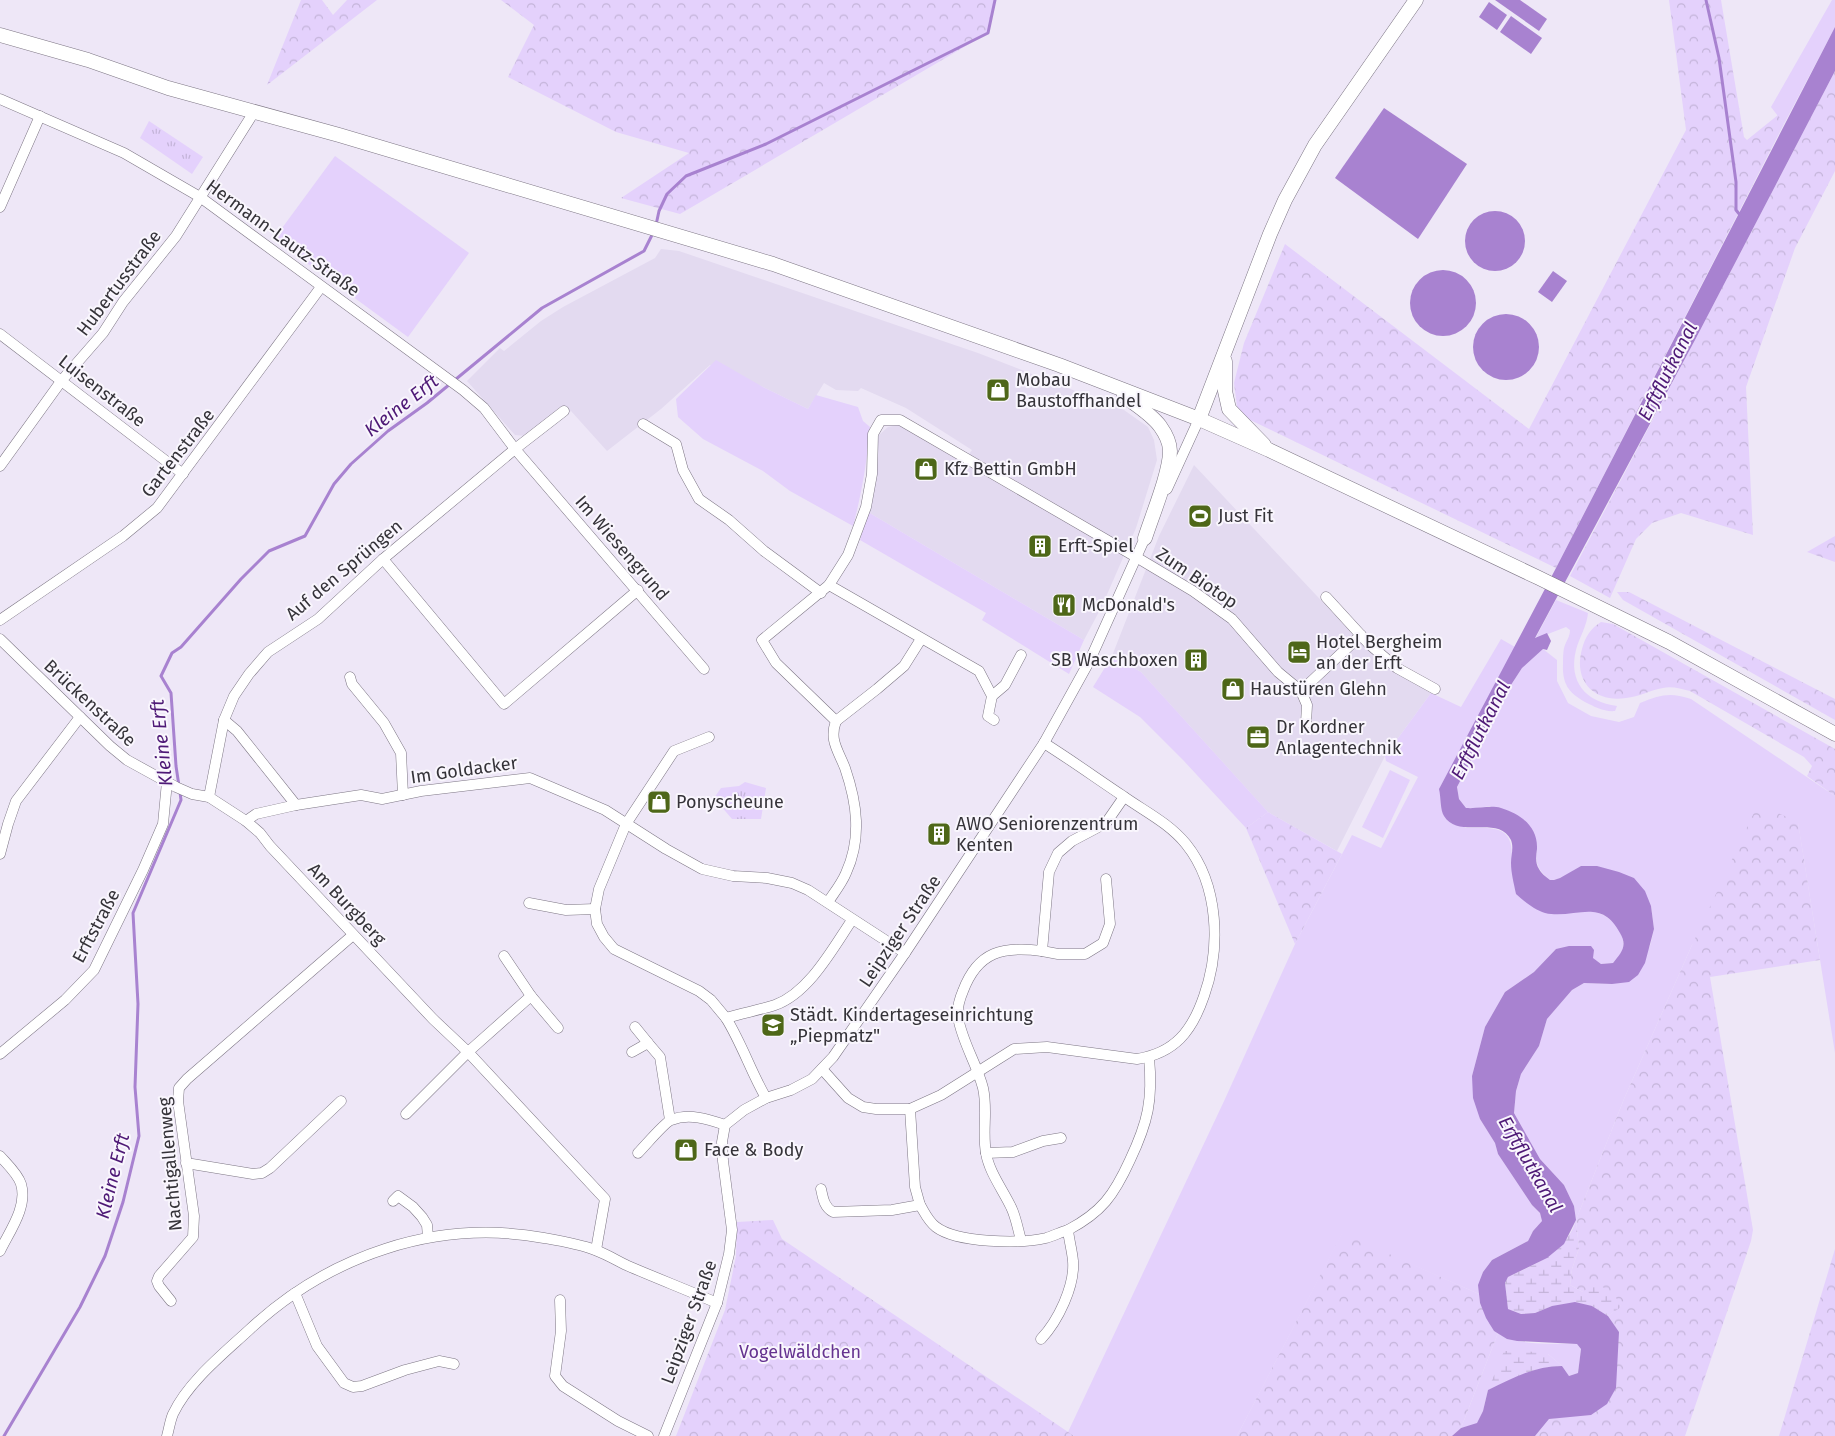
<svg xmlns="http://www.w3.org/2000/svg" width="1835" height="1436" font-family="'Fira Sans',sans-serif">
  <defs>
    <pattern id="forest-crowns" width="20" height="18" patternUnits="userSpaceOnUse" patternTransform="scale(1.25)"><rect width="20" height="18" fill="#e4d1fc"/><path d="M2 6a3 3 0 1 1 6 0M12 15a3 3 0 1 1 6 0" fill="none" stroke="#c4b4d9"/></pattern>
    <pattern id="wetland-marsh" width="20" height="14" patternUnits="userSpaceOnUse" patternTransform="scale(1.25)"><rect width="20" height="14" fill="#e4d1fc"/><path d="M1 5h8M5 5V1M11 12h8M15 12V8" fill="none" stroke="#c4b4d9"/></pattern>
    <pattern id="park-tufts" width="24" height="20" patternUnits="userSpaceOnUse" patternTransform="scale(1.25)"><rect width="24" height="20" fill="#e4d1fc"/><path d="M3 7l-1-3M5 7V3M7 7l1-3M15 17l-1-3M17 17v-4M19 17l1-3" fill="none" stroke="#c4b4d9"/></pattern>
  </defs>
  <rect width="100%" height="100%" fill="#eee7f7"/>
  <!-- built -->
  <g fill="#e3daf0">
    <path d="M661,249L679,251L978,353L1124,410L1148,427L1154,440L1157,460L1136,528L1102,606L1084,640L868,512L879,435L888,427L898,425L963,462L972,450L906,408L861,388L858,391L836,390L824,383L808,409L763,387L710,365L661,409L607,451L571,411L567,414L560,407L526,436L515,435L467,381L500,348L504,351L541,321L563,307L655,258Z"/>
    <path d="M1194,465L1363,645L1394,671L1431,693L1385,756L1337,851L1268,812L1141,672L1112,656L1159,536Z"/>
  </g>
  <!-- grass -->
  <g fill="#e4d1fc">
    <path d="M1832,0H1835V27L1784,124L1771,107Z"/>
    <path d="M335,156L469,253L408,337L274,239Z"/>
    <path d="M716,360L763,387L808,409L816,395L858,407L863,421L870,427C867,461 862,493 853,526L790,491L763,471L703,439L678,417L676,399Z"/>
    <path d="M868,512L1084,640L1069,674L982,620L986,613L860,540Z"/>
    <path d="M1556,600L1588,613C1587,626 1579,638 1576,650C1568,682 1586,702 1617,706L1615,711C1604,712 1595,707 1585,702C1569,693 1562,684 1563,664C1563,659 1563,653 1564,648C1566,641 1570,637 1570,630L1566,627L1535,639Z"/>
    <path d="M1501,639L1515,647L1439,789L1465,828C1497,827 1516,826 1511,865L1562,914C1571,913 1581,910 1590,911C1607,912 1629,932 1622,951C1621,955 1616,959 1613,963L1601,964L1592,958L1556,949L1534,972L1505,992L1485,1027L1472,1076L1480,1119L1495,1143L1498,1154L1532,1205L1540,1213L1542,1221L1533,1231L1528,1241L1492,1260L1483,1272L1479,1285V1294L1342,1234L1237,1436H1074L1068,1432L1225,1099L1295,944L1352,835L1381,848L1418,777L1386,761L1385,756L1431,693L1461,707Z"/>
    <path d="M1543,649L1557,660V681L1568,703L1591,716L1619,722L1634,717L1640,703C1661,695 1669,692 1691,699L1835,796V1053L1798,823L1692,945L1624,1099L1576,1220L1574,1206L1564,1185L1540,1159L1514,1113L1516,1091L1521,1074L1539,1046L1547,1019L1572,990L1584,983L1612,984L1650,946L1654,929L1651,906L1581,866C1572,871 1560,881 1550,880C1537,869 1535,864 1537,847L1490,806L1474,809L1466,808L1459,799L1457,787L1509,688L1522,668Z"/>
    <path d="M1112,656L1141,672L1268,812L1246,828L1184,761L1140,717L1093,687Z"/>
    <path d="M1390,770L1410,780L1383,838L1362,827Z"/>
    <path d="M1498,1333C1520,1347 1552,1343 1577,1344L1581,1349L1578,1373L1569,1376L1562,1366L1548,1354L1488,1390L1483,1411L1477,1424L1461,1428Z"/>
  </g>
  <!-- forest -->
  <g fill="url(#forest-crowns)">
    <path d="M301,0H322L333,15L347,0H377L267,85Z"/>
    <path d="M501,0H994L988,33L680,214L621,198L689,153L616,132L508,77L534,25Z"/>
    <path d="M1669,0H1721L1744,137L1747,140L1778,115L1784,124L1556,568L1238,414L1234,383L1244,343L1285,244L1529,429L1686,130Z"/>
    <path d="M1835,71V171L1795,248L1746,387L1753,535L1681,513L1652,523L1636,539L1610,598L1570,576L1695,340Z"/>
    <path d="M1835,536V562L1807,552Z"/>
    <path d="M1617,592H1629L1835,699V720L1623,600Z"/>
    <path d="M1601,622L1613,624L1835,749V796L1807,776L1812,766L1804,757L1690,691C1681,689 1672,686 1663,688C1650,690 1639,697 1626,698C1594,703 1573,681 1582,649C1585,637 1591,628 1601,622Z"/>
    <path d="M1758,804L1798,822L1820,960L1710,977L1753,1230L1751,1241L1685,1436H1535L1549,1419L1568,1416L1619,1332L1608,1316L1621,1306L1583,1292L1570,1285L1572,1269L1579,1248L1576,1220L1624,1099L1692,945Z"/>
    <path d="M1268,812L1342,854L1295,944L1246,828Z"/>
    <path d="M773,1220L782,1239L1074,1436H676L725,1310L736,1256L737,1222Z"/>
    <path d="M1342,1233L1479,1294L1480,1303L1494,1331L1498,1333L1461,1428L1452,1436H1237Z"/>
    <path d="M1835,1249V1436H1779Z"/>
  </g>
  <!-- wetland -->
  <g fill="url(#wetland-marsh)">
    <path d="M1576,1220L1579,1248L1572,1269L1570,1285L1583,1292L1596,1283L1614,1294L1621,1307L1608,1316L1592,1306H1552L1535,1313L1521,1314L1508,1309L1505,1283L1508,1277C1537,1263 1566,1253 1576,1220Z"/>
    <path d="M1504,1351H1526L1548,1354L1562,1366C1536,1366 1512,1379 1488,1390Z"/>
  </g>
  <!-- park -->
  <g fill="url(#park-tufts)">
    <path d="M149,121L203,157L192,174L140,138Z"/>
    <path d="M745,782L766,788L761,819H732L714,798L721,788L739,786Z"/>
  </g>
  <!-- water -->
  <g fill="#a882d0">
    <path d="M1495,0H1520L1547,19L1539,31Z"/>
    <path d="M1489,2L1507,15L1497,30L1479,17Z"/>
    <path d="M1511,16L1542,38L1531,54L1500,32Z"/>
    <path d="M1835,27V71L1695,340L1535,638L1547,633L1551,641L1547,650L1543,649L1522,668L1509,688L1457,787L1459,799L1466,808C1478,809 1490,805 1501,808C1521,814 1538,827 1537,849C1536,856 1535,863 1539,869C1541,873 1546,877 1550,880H1554L1560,878L1581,866H1597L1619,872L1634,878L1645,891L1651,906L1654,929L1645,963L1638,975L1629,982L1612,984L1584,983L1572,990L1547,1019L1539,1046L1521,1074L1516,1091L1514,1113L1540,1159L1564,1185L1574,1206L1576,1220L1564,1244L1547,1258L1508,1277L1505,1283L1508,1309L1521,1314L1535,1313L1552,1306L1575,1302L1592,1306L1608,1316L1619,1332L1616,1388L1607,1404L1591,1415L1549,1419L1535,1436H1452L1461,1428L1477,1423L1483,1411L1488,1390C1513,1378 1535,1366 1562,1366L1569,1376L1578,1373L1581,1349L1577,1344L1517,1341L1507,1339L1494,1331L1486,1318L1480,1303L1478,1285L1483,1272L1492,1260L1528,1241L1533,1231L1542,1221L1540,1213L1532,1205L1498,1154L1495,1143L1480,1119L1473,1098L1472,1076L1485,1027L1505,992L1534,972L1556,949L1569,946H1591L1594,950L1593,958L1601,964L1613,963C1621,953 1628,946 1620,933C1601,896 1574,920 1545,913C1534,910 1524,901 1516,894C1514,884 1511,873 1511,863C1511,855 1514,848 1511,840C1498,814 1459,840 1444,816C1440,810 1441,797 1439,789L1556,568Z"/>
    <path d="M1384,108L1467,164L1418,239L1335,178Z"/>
    <circle cx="1495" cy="241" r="30"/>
    <circle cx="1443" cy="303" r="33"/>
    <path d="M1553,271L1567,281L1552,302L1538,292Z"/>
    <circle cx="1506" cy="347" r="33"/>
  </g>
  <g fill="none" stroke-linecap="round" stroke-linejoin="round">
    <!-- stream -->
    <g stroke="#a882d0" stroke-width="3">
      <path d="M1706,0L1719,58L1736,182V210L1740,215"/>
      <path d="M656,225L659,211L667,194L686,176L766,144L988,33L995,0"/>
      <path d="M179,786L176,766L171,693L161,676L172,653L181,647L241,579L269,551L305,536L334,484L351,464L388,431L427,403L542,308L644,251L653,233"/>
      <path d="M4,1436L80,1307L105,1256L123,1202L139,1136L135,1087L138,1004L133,913L181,800L180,792"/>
    </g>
    <!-- street casing -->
    <g stroke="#7d7684" stroke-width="11">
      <g id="street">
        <path d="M0,99L124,153L200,197L463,390L484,408L515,449L704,669"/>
        <path d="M0,207L40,116"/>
        <path d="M0,334L183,474"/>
        <path d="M643,424L676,444L683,470L699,499L729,520L764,551L821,593"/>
        <path d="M0,466L62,380L103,333L123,302L176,236L254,112"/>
        <path d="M1167,489L1199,419"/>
        <path d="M383,559L504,704L638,590"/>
        <path d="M829,585L979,671L992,696L988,716L994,720"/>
        <path d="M1326,597L1369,644L1397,668L1435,689"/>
        <path d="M0,620L123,536L157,508L321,287"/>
        <path d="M0,639L110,746L127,760L176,787L192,794L209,797L246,821L260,833L270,846L433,1019L468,1052L605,1199L596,1250"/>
        <path d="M350,677L352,684L384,723L401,753L403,795"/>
        <path d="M1301,691L1361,635"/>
        <path d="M992,696L1005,685L1021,655"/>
        <path d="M224,720L237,731L296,805"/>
        <path d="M836,721L776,663L762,640L829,585L848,555L866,507L872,474L873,434L881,420H900L1136,557L1193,591L1232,619L1278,672L1301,691L1307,705L1306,723"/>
        <path d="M836,721L877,689L904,666L921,639"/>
        <path d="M709,737L674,751L626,824L599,889L595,909L597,924L604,937L614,949L699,991L711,1000L726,1018"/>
        <path d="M209,797L224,720L234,696L249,674L268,652L318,619L383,559L515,449L564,411"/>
        <path d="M246,821L256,814L296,805L361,795L382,799L421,791L530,778L605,810L666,849L702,869L733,876L767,878L792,883L808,890L905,953"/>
        <path d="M0,854L8,824L16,801L80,717"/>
        <path d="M828,902C834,893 842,883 846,873C862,838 857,803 845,768C838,750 829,740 836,721"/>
        <path d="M529,903L566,910L595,909"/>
        <path d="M1042,951L1058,954H1085L1103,943L1110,924L1106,879"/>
        <path d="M504,956L531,996"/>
        <path d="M635,1027L648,1043"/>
        <path d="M632,1052L648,1043L660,1057L670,1120"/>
        <path d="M0,1054L65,1000L94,970L143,870L163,824L167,782"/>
        <path d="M822,1069L848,1098L863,1107L876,1109H910L941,1095L1014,1049L1047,1047L1137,1059C1175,1053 1192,1031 1204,996C1221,948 1219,885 1186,844C1169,823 1144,811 1123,796C1096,778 1071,760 1044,743"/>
        <path d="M766,1098C751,1072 742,1044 726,1018C742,1013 760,1010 775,1005C809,993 833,948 852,920"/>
        <path d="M910,1109L915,1187L920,1205"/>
        <path d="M406,1114L468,1052L531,996L558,1028"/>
        <path d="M638,1153C645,1146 664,1123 671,1120C689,1113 708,1119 725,1125"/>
        <path d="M986,1153L1013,1152L1043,1141L1061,1138"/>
        <path d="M0,1156C7,1164 18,1174 21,1184C28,1207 9,1232 0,1251"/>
        <path d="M186,1163L253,1174L262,1173L270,1168L341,1101"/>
        <path d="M821,1189C823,1198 824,1207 833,1212L892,1210L920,1205C925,1213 928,1221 936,1227C957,1243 1020,1244 1046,1238C1053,1236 1061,1232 1068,1230C1069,1240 1072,1250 1073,1261C1075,1286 1058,1321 1041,1339"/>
        <path d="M393,1201L398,1196L413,1207L422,1217L427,1225L428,1237"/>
        <path d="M1068,1230C1102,1212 1114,1195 1130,1160C1148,1122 1153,1100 1149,1057"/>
        <path d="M1021,1240C1018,1230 1016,1217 1011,1207C1003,1190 989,1172 986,1153C982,1131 988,1110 983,1088C977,1064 962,1042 958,1017C957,1009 960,998 963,991C978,951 1003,946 1042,951L1049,872L1058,853L1072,841L1106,823L1124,797"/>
        <path d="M295,1293L317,1346L344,1383L353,1387L362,1386L405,1370L439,1361L454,1364"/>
        <path d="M560,1300L561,1331L555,1376L563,1386L618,1421L648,1436"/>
        <path d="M171,1301L159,1286L157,1281L159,1276L193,1237L194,1216L178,1101L179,1088L187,1079L353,935"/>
        <path d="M167,1436C169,1429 170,1421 173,1414C188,1382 223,1354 249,1330C328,1256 436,1218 544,1238C561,1241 579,1244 595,1250C606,1254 616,1260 626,1265C656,1278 687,1290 717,1303"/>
        <path d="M664,1436L717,1303L729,1254L732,1230L723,1161L722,1142L725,1125L744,1110L766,1098L791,1090L812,1079L833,1057L905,953L1044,743L1090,660L1148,531"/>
      </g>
    </g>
    <!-- secondary casing -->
    <g stroke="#7d7684" stroke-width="15">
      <g id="secondary">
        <path d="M0,35L88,60L168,88L339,135L773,264L1059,365L1199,419L1269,450L1539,578L1669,642L1835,734"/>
        <path d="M1225,361V391L1229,409L1264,445"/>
        <path d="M1124,396C1136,405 1151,414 1160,426C1165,433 1170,443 1170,451C1170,473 1152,516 1145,538"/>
        <path d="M1199,419L1270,234L1285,200L1315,145L1416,0"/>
      </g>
    </g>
    <!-- street -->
    <use href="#street" stroke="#fff" stroke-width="10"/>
    <!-- secondary -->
    <use href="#secondary" stroke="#fff" stroke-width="14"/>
  </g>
  <!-- icons -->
  <defs>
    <g id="shop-square" transform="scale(1.25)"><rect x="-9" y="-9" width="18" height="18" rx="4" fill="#4e6718" stroke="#f9f6fd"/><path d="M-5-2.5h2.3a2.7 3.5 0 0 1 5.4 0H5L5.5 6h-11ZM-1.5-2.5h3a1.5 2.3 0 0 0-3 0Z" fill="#fff"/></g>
    <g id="stadium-square" transform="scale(1.25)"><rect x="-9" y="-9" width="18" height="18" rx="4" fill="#4e6718" stroke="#f9f6fd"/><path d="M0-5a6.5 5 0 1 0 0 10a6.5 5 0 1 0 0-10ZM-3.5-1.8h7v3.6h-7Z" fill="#fff"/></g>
    <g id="building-square" transform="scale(1.25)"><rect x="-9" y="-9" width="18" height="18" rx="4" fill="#4e6718" stroke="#f9f6fd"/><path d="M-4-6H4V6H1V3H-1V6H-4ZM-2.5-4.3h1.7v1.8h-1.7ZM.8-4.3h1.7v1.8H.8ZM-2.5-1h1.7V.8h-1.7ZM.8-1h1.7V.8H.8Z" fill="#fff"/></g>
    <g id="restaurant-square" transform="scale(1.25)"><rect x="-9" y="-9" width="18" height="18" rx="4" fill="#4e6718" stroke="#f9f6fd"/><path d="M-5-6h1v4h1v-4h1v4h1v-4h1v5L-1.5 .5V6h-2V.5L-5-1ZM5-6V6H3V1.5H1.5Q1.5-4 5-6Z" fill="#fff"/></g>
    <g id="hotel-square" transform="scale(1.25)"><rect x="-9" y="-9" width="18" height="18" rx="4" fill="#4e6718" stroke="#f9f6fd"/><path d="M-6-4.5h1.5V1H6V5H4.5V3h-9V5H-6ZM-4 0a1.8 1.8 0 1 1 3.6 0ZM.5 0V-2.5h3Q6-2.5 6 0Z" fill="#fff"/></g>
    <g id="office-square" transform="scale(1.25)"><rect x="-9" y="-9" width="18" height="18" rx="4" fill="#4e6718" stroke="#f9f6fd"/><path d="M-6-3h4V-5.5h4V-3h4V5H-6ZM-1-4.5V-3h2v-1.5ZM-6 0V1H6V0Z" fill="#fff"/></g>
    <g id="school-square" transform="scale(1.25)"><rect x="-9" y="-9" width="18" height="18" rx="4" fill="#4e6718" stroke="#f9f6fd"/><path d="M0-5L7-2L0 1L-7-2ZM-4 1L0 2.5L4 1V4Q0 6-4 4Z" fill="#fff"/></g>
  </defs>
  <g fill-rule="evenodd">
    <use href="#shop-square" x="998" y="390"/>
    <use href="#shop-square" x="926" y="469"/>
    <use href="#stadium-square" x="1200" y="516"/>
    <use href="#building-square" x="1040" y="546"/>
    <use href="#restaurant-square" x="1064" y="605"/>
    <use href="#hotel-square" x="1299" y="652"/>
    <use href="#building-square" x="1196" y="660"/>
    <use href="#shop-square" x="1233" y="689"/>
    <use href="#office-square" x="1258" y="737"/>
    <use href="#shop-square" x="659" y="802"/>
    <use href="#building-square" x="939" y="834"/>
    <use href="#school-square" x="773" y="1025"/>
    <use href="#shop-square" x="686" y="1150"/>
  </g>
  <g text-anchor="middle" stroke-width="4" stroke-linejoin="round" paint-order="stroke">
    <!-- street labels -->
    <g font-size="18" fill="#353339" stroke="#f9f6fd">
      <text transform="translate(283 238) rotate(36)" y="6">Hermann-Lautz-Straße</text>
      <text transform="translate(119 283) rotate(-53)" y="6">Hubertusstraße</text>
      <text transform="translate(102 391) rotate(38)" y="6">Luisenstraße</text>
      <text transform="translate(178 453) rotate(-52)" y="6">Gartenstraße</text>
      <text transform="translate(622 548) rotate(49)" y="6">Im Wiesengrund</text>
      <text transform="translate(344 570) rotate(-40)" y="6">Auf den Sprüngen</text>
      <text transform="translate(1197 578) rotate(34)" y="6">Zum Biotop</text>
      <text transform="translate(90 703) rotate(43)" y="6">Brückenstraße</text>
      <text transform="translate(464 770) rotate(-8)" y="6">Im Goldacker</text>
      <text transform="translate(347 904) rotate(47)" y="6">Am Burgberg</text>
      <text transform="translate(96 926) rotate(-62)" y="6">Erftstraße</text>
      <text transform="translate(900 931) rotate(-56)" y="6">Leipziger Straße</text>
      <text transform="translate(170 1164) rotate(-95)" y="6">Nachtigallenweg</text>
      <text transform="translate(689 1322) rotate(-70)" y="6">Leipziger Straße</text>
    </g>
    <!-- poi labels -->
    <g font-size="18" fill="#353339" stroke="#f9f6fd" text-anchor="start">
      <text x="1016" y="386">Mobau<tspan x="1016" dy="21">Baustoffhandel</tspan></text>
      <text x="944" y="475">Kfz Bettin GmbH</text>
      <text x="1218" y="522">Just Fit</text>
      <text x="1058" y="552">Erft-Spiel</text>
      <text x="1082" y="611">McDonald's</text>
      <text x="1316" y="648">Hotel Bergheim<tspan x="1316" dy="21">an der Erft</tspan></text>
      <text x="1178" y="666" text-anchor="end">SB Waschboxen</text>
      <text x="1250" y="695">Haustüren Glehn</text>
      <text x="1276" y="733">Dr Kordner<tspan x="1276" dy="21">Anlagentechnik</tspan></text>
      <text x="676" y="808">Ponyscheune</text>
      <text x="956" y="830">AWO Seniorenzentrum<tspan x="956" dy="21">Kenten</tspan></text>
      <text x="790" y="1021">Städt. Kindertageseinrichtung<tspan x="790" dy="21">„Piepmatz"</tspan></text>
      <text x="704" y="1156">Face &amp; Body</text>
    </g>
    <!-- park labels -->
    <g font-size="18" fill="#653390" stroke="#f9f6fd">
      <text x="800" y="1358">Vogelwäldchen</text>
    </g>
    <!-- water labels -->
    <g font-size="19" font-style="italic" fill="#4e1976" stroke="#f9f6fd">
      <text transform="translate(1667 371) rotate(-63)" y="7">Erftflutkanal</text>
      <text transform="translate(401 405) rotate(-38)" y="7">Kleine Erft</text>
      <text transform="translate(1480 730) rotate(-63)" y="7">Erftflutkanal</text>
      <text transform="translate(161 743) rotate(-96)" y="7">Kleine Erft</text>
      <text transform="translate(1531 1164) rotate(60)" y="7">Erftflutkanal</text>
      <text transform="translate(112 1176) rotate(-76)" y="7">Kleine Erft</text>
    </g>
  </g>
</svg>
